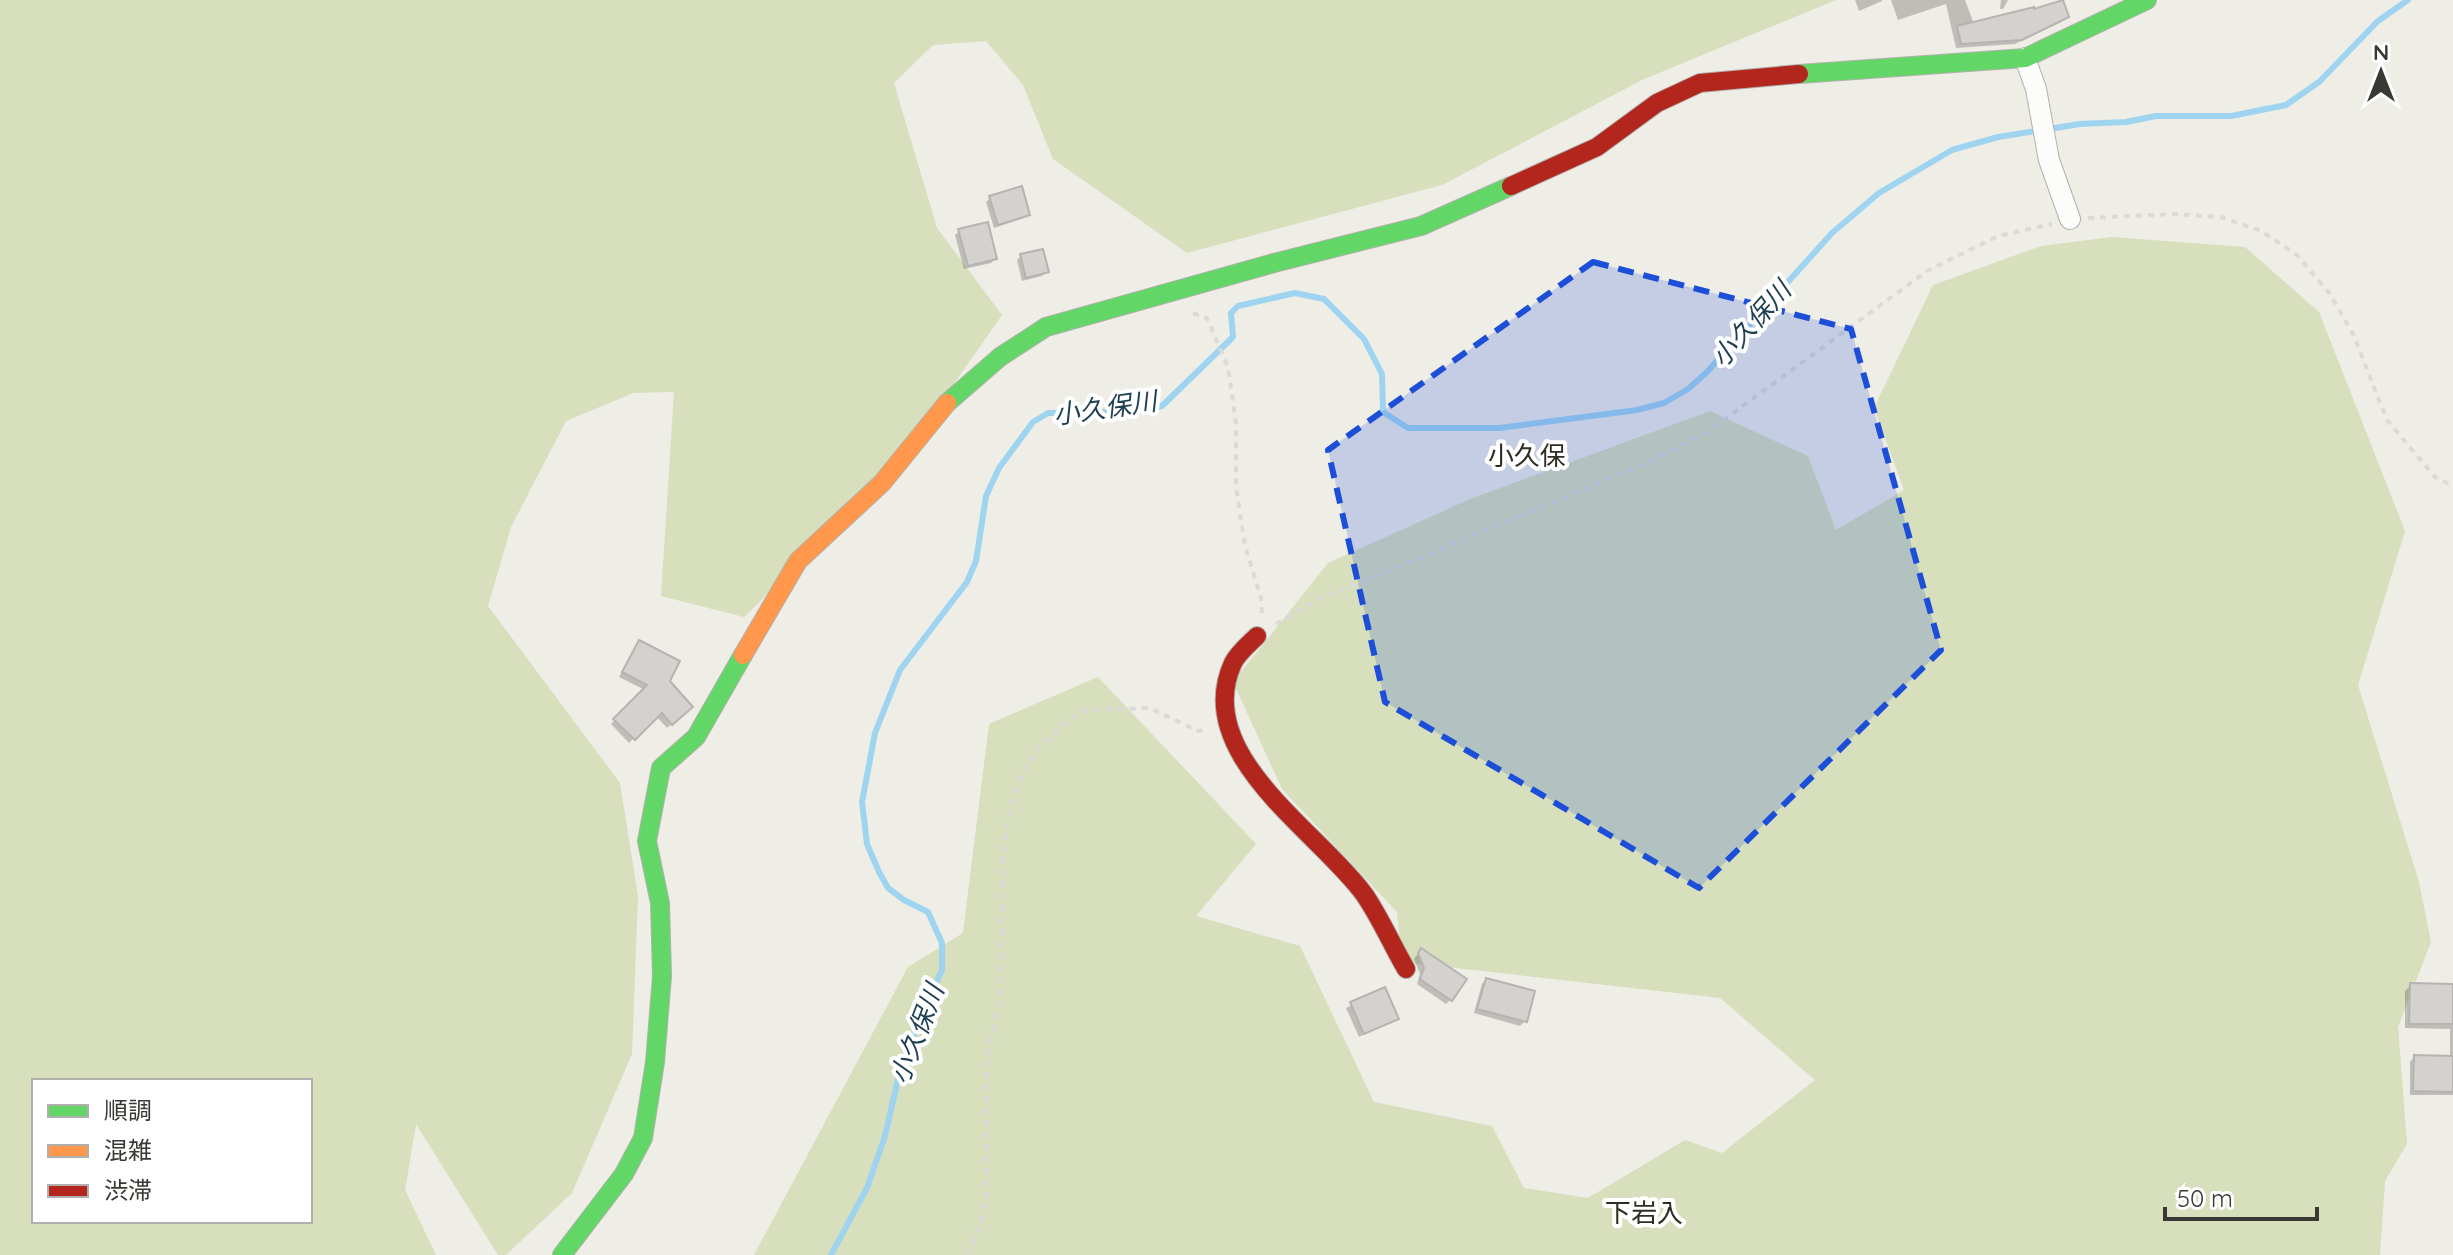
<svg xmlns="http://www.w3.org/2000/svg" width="2453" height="1255" font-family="Quicksand,'Noto Sans JP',sans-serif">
  <rect width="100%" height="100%" fill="#eeede6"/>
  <!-- green -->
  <g fill="#d7dfbc" fill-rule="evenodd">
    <path d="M0,0H1836L1642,80L1442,185L1187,253L1053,159L1023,85L986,41L933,45L894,83L937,228L1002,315L893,471L744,617L661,596L674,392L633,393L566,421L511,527L488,606L620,783L638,896L632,1054L572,1193L506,1255H498L416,1124L405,1190L436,1255H0ZM34,1081H310V1221H34Z"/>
    <path d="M2112,237L2245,247L2319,312L2405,531L2358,685L2419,882L2431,942L2398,1027L2407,1144L2385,1181L2380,1255H754L908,967L963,933L989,724L1098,677L1256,844L1196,916L1300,946L1374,1102L1492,1126L1524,1188L1588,1198L1685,1140L1722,1153L1815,1080L1720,998L1402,962L1397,912L1282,789L1233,682L1328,563L1470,499L1710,411L1808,456L1836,530L1904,490L1874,408L1933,285L2041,246Z"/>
  </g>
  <!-- shadow -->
  <g fill="#0003">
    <path d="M1855,0H1882V1L1859,11Z"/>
    <path d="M1891,0H1965L1974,24L2067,17L2061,22L2015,44L1956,48L1946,4L1898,20Z"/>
    <path d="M2001,0H2008L2003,9H2000Z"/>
    <path d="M990,198L1028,214L1024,218L994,228L986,202Z"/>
    <path d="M960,231L995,258L991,263L964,269L955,235Z"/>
    <path d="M1021,256L1046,272L1042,276L1022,281L1017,260Z"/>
    <path d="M639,642L690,707L667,728L656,716L629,743L611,724L645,690L619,677Z"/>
    <path d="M1421,950L1450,1000L1446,1004L1417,984L1420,974L1414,959Z"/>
    <path d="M1486,980L1525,1021L1520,1026L1474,1013L1482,984Z"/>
    <path d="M2411,985L2453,986V1095H2410V1062L2414,1057L2450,1058V1029L2405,1028V991Z"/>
    <path d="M1384,989L1396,1018L1359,1037L1346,1008Z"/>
  </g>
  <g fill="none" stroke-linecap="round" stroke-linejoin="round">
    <!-- stream -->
    <path stroke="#9fd4f0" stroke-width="6" d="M831,1255L867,1188L885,1136L898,1079L919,1020L942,970V943L928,912L904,900L888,888L879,872L867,844L862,802L875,733L900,670L967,582L976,561L986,496L999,468L1033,422L1048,413L1145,411L1162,406L1233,337L1231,313L1238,306L1295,293L1324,299L1364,339L1382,374L1383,412L1408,428H1499L1637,410L1664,403L1688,389L1707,372L1832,233L1879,193L1952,150L1998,137L2080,124L2126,122L2156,116H2231L2286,105L2319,82L2378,21L2408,0"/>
  </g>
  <!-- building -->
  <g fill="#d4d2cf" stroke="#b6b4b2" stroke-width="2">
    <path d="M2063,0L2069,17L2022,40L1961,44L1957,26L2034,7V9Z"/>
    <path d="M1022,186L1030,215L998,225L989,196Z"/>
    <path d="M988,222L997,259L968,266L958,229Z"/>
    <path d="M1043,249L1049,272L1026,278L1020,254Z"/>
    <path d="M639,640L680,661L670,681L693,707L672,725L662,713L635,740L613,719L647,685L622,672Z"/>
    <path d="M1421,948L1467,979L1452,1001L1420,979L1424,968L1418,953Z"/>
    <path d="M1486,978L1535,991L1527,1022L1477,1009Z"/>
    <path d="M2410,983L2453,984V1024H2409Z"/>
    <path d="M1385,987L1399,1019L1364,1034L1350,1002Z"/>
    <path d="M2414,1055L2453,1056V1092L2413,1091Z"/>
  </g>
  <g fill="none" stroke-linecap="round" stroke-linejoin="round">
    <!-- street casing -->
    <g stroke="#b2b1ac" stroke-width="22">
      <path id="street" d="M2025,58L2036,89L2049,160L2070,219"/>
    </g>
    <!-- fast casing -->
    <g stroke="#b2b1ac" stroke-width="20">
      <g id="fast">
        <path d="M1799,74L2025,58L2147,0"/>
        <path d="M947,403L1000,357L1046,327L1274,263L1421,226L1511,186"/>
        <path d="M562,1255L624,1174L643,1138L655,1062L662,976L660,903L647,841L661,768L696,737L743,655"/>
      </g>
    </g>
    <!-- slow casing -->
    <g stroke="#b2b1ac" stroke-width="20">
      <path id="slow" d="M743,655L798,561L882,483L947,403"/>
    </g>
    <!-- jam casing -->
    <g stroke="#b2b1ac" stroke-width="20">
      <g id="jam">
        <path d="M1511,186L1597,147L1657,103L1700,83L1799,74"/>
        <path d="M1257,636C1249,644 1238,653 1233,663C1191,754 1318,831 1364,894C1380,917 1392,945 1406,969"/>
      </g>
    </g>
    <!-- path -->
    <g stroke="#dbdad8" stroke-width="4" stroke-dasharray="6 6" stroke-linecap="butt">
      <path d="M2088,218L2174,214L2221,217L2261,231L2297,255L2330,294L2353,334L2387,420L2435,477L2453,486"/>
      <path d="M1193,313L1207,318L1228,367L1236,423V486L1245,546L1261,598L1262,614"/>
      <path d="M1276,624L1316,601L1654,460L1706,433L1927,271L1998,236L2052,224"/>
      <path d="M968,1255L980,1226L986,1199V1065L1001,995L1003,848L1011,804L1026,765L1045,741L1072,718L1087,710L1150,708L1198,731L1206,730"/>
    </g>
    <!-- street -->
    <use href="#street" stroke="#fcfcfb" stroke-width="20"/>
    <!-- fast -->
    <use href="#fast" stroke="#63d668" stroke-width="18"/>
    <!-- slow -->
    <use href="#slow" stroke="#ff974d" stroke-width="18"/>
    <!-- jam -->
    <use href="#jam" stroke="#b3261e" stroke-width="18"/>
  </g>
  <!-- marked area -->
  <path fill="#1d4ed8" fill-opacity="0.2" stroke="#1d4ed8" stroke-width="6" stroke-dasharray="16 10" stroke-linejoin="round" d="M1593,262L1851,329L1941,650L1699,888L1385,702L1328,450Z"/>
  <g text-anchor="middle" stroke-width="8" stroke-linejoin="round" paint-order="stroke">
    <!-- water labels -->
    <g font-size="26" font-style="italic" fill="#1f4153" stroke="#fff">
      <text transform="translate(1751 324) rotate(-48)" y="9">小久保川</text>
      <text transform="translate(1105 408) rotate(-8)" y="9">小久保川</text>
      <text transform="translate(917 1034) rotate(-69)" y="9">小久保川</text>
    </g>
    <!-- neighbourhood labels -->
    <g font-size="26" fill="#2f2c23" stroke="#fff">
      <text x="1527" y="465">小久保</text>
      <text x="1644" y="1222">下岩入</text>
    </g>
  </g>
  <!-- legend -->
  <rect x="32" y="1079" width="280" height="144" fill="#ffffff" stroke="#b0afad" stroke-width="2"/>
  <rect x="48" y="1105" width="40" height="12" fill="#63d668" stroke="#b0afad" stroke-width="2"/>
  <text x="104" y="1119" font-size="24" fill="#393833">順調</text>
  <rect x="48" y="1145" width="40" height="12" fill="#ff974d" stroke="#b0afad" stroke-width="2"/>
  <text x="104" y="1159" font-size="24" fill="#393833">混雑</text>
  <rect x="48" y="1185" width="40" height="12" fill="#b3261e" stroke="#b0afad" stroke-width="2"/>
  <text x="104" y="1199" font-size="24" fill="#393833">渋滞</text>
  <!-- north arrow -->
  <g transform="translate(2381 72)" stroke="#ffffff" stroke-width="6" paint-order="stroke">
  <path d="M0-6L14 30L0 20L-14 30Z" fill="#393833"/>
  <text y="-12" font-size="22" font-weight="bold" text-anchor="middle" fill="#393833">N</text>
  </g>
  <!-- scale -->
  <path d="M2165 1207v12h152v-12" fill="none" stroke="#393833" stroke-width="4"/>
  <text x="2177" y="1207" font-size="24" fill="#393833" stroke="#ffffff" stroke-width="6" paint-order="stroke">50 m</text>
</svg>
